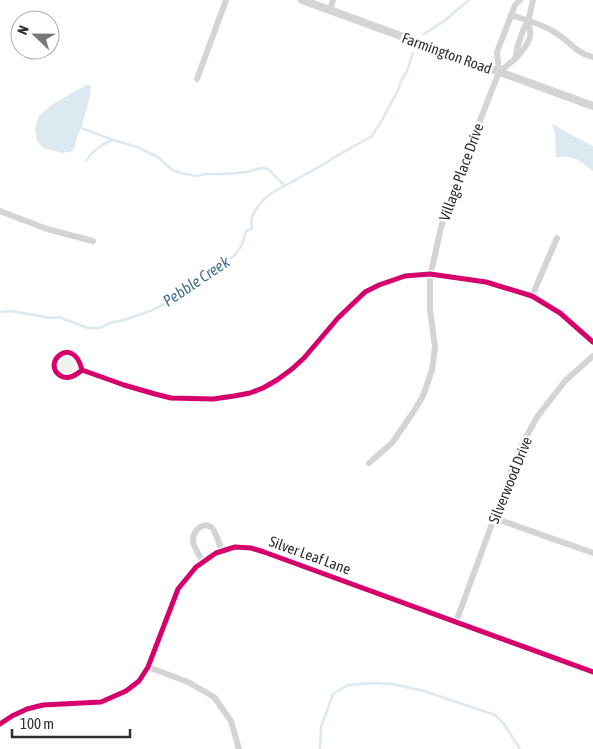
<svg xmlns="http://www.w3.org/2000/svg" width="593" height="749" font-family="'Asap Condensed',sans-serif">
<rect width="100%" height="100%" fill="#fff"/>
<!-- green -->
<circle fill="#f0f2ec" cx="67" cy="365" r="8"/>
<!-- water -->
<g fill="#dce9f0">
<path d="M 86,85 L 91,86 C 89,109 80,129 73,151 L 62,153 L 43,148 L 37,141 L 35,128 L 39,116 L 50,106 Z"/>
<path d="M 552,124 L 579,139 L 593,146 L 593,171 C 585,165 578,158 568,157 C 563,156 560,158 556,157 L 555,133 Z"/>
</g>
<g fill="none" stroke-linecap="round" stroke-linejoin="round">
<!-- stream -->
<g stroke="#dce9f0" stroke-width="2.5">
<polyline points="424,34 444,21 469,0"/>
<polyline points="81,128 113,140 137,147 158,157 171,169 180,173 196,176 207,174 226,174 247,172 260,168 265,168 269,170 285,186"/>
<path d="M 86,161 C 91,152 102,144 112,140"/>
<path d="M 0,312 L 11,311 L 51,318 L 59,317 L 88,328 L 100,328 L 110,323 L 124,320 L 150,311 L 163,305 L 195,279 L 234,256 L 242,245 L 246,231 L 252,229 C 252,227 251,222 251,221 C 253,211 263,199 270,194 L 324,164 L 335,157 L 372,136 L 381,122 L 399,88 L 400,83 L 407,71 L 413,53"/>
<polyline points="320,749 321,727 333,694 348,685 373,683 392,684 424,691 495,715 504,724 520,749"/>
</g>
<!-- minor -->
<g stroke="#d4d4d4" stroke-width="6">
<polyline points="330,10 333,0"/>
<path d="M 511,15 C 525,20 543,24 556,33 C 569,41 577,54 593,57"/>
<path d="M 516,58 C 527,45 534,39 528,22"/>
<polyline points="499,72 515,59 518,45 524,28 528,22 533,0"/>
<polyline points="197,79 226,0"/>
<polyline points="0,211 47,229 93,241"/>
<polyline points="532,296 557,238"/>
<path d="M 82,370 C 76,375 69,380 61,376 C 40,364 73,333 82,370 L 124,385 L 155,394 L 171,398 L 213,399 L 234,396 L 250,393 L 263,388 L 277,380 L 292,369 L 304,358 L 338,318 L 365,292 L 379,285 L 405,276 L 430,274 L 486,282 L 532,296 L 560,313 L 593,342"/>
<polyline points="369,463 392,443 414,411 423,396 432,370 435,347 430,310 430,274 433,264 441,227 468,151 499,72 497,52 515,5 520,0"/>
<polyline points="494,518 593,553"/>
<path d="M 203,562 C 200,556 193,547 193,540 C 193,531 204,520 212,528 C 216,532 220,546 222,551"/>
<polyline points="456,622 519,450 537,417 565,381 593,356"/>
<polyline points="148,667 188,682 214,697 231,721 239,749"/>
<polyline points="0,724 12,716 27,709 43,705 101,702 126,691 139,681 148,667 178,589 196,567 216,553 235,547 251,548 264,552 593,672"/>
</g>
<!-- tertiary -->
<polyline stroke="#d4d4d4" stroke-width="8" points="302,0 593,106"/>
<!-- cycleway casing -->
<g stroke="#fff" stroke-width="8">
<g id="cycleway">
<path d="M 82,370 C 76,375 69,380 61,376 C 40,364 73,333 82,370 L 124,385 L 155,394 L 171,398 L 213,399 L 234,396 L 250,393 L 263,388 L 277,380 L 292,369 L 304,358 L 338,318 L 365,292 L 379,285 L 405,276 L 430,274 L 486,282 L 532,296 L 560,313 L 593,342"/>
<polyline points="0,724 12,716 27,709 43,705 101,702 126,691 139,681 148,667 178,589 196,567 216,553 235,547 251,548 264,552 593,672"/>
</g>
</g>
<!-- cycleway -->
<use href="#cycleway" stroke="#d6006c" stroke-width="5"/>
</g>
<g text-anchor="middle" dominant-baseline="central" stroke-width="5" stroke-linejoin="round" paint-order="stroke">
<!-- street labels -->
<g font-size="15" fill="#303030" stroke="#fff">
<text transform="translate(447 53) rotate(20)">Farmington Road</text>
<text transform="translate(461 172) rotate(-70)">Village Place Drive</text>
<text transform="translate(510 480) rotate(-68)">Silverwood Drive</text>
<text transform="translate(310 555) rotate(20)">Silver Leaf Lane</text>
</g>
<!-- water labels -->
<g font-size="16" font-style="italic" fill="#44728c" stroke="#fff">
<text transform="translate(196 281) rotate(-34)">Pebble Creek</text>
</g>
</g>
<!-- north arrow -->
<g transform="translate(35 35) rotate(292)"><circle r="24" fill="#ffffff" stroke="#acacac"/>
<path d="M0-4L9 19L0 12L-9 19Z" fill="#787878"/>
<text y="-8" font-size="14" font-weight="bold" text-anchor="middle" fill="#303030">N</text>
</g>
<!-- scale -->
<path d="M12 729v8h118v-8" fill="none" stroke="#303030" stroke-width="2.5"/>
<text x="20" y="729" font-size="15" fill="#303030" stroke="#ffffff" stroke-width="4" paint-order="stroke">100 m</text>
</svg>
